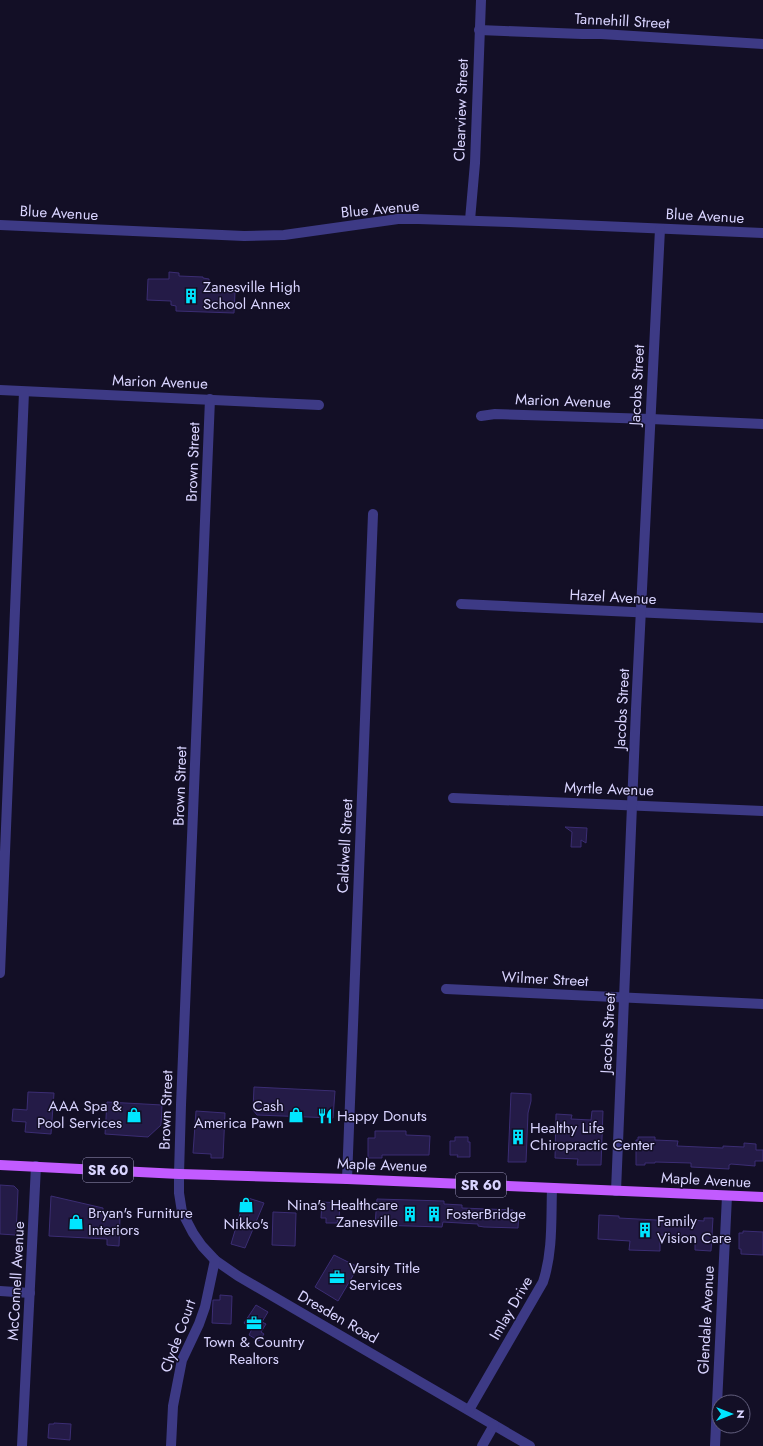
<svg xmlns="http://www.w3.org/2000/svg" width="763" height="1446" font-family="Jost,sans-serif">
<rect width="100%" height="100%" fill="#130f26"/>
<!-- building -->
<g fill="#241b47" stroke="#3b2d73">
<polygon points="169,272 179,273 179,276 203,277 203,278 209,279 209,291 235,292 234,313 176,311 176,306 171,305 171,301 147,300 148,279 169,279"/>
<polygon points="565,827 587,828 586,843 581,840 581,847 571,847 572,832"/>
<polygon points="254,1087 335,1091 333,1118 257,1115 253,1110"/>
<polygon points="28,1092 54,1093 51,1134 25,1132 26,1122 12,1121 13,1109 27,1110"/>
<polygon points="511,1093 531,1094 531,1101 528,1113 526,1162 508,1162"/>
<polygon points="107,1102 162,1105 161,1125 148,1137 105,1134"/>
<polygon points="196,1111 225,1113 223,1158 211,1158 211,1154 193,1153"/>
<polygon points="592,1111 603,1111 601,1165 577,1165 578,1159 555,1158 556,1114 572,1115 571,1119 591,1120"/>
<polygon points="375,1131 406,1131 406,1135 430,1136 429,1155 382,1155 382,1158 368,1158 368,1138 375,1138"/>
<polygon points="455,1137 468,1137 468,1142 470,1142 470,1157 457,1157 458,1155 450,1155 450,1141 455,1141"/>
<polygon points="638,1137 655,1137 655,1140 678,1141 677,1146 723,1148 723,1146 744,1147 744,1143 756,1144 756,1150 763,1150 763,1161 755,1161 755,1166 731,1164 729,1165 729,1169 691,1167 691,1163 655,1162 655,1163 645,1163 645,1165 636,1165 636,1140 638,1140"/>
<polygon points="0,1185 14,1186 18,1190 16,1235 0,1234"/>
<polygon points="51,1196 103,1208 103,1217 120,1217 119,1246 107,1245 107,1239 49,1236"/>
<polygon points="245,1197 264,1203 245,1248 231,1244"/>
<polygon points="377,1199 444,1201 444,1204 462,1205 462,1208 513,1210 513,1212 519,1212 518,1228 484,1227 478,1226 478,1224 443,1222 442,1227 375,1225"/>
<polygon points="322,1202 340,1203 339,1219 338,1219 337,1223 326,1223 326,1218 321,1218"/>
<polygon points="273,1212 296,1213 295,1246 272,1245"/>
<polygon points="599,1215 619,1216 619,1218 675,1221 675,1219 704,1221 704,1218 713,1218 711,1251 695,1250 695,1237 660,1235 660,1251 629,1250 630,1241 598,1239"/>
<polygon points="743,1231 763,1232 763,1255 741,1254 741,1249 739,1249 739,1233 743,1233"/>
<polygon points="334,1255 358,1267 338,1301 315,1287"/>
<polygon points="220,1295 232,1296 231,1324 212,1323 213,1300 220,1300"/>
<polygon points="256,1305 268,1312 262,1322 266,1324 261,1332 264,1334 259,1341 249,1335 252,1329 244,1323"/>
<polygon points="54,1423 71,1424 70,1440 48,1438 49,1424 54,1424"/>
</g>
<g fill="none" stroke-linecap="round" stroke-linejoin="round">
<!-- minor -->
<g stroke="#3d3a85" stroke-width="10">
<polyline points="479,30 582,34 601,34 763,44"/>
<polyline points="470,220 475,163 481,0"/>
<polyline points="0,225 244,236 284,235 398,219 418,219 509,222 763,233"/>
<polyline points="0,390 319,405"/>
<polyline points="210,399 181,1105 179,1174 179,1193 182,1212 193,1233 202,1246 215,1260 238,1276 530,1446"/>
<polyline points="481,416 495,414 651,419 763,424"/>
<polyline points="461,604 763,618"/>
<polyline points="453,798 763,811"/>
<polyline points="0,973 24,392"/>
<polyline points="446,989 763,1004"/>
<polyline points="347,1179 373,514"/>
<polyline points="616,1191 636,709 660,229"/>
<polyline points="0,1291 30,1293"/>
<path d="M 469,1410 L 543,1282 C 553,1252 551,1219 552,1188"/>
<polyline points="22,1446 36,1166"/>
<polyline points="171,1446 173,1406 182,1360 199,1324 205,1307 215,1260"/>
<polyline points="482,1446 494,1425"/>
<polyline points="715,1446 727,1196"/>
</g>
<!-- major -->
<polyline stroke="#c25bff" stroke-width="10" points="0,1165 179,1174 347,1179 763,1197"/>
</g>
<!-- icons -->
<defs>
<g id="building-bare" transform="scale(1.2)"><path d="M-4-6H4V6H1V3H-1V6H-4ZM-2.5-4.3h1.7v1.8h-1.7ZM.8-4.3h1.7v1.8H.8ZM-2.5-1h1.7V.8h-1.7ZM.8-1h1.7V.8H.8Z" fill="#00e5ff" stroke="#130f26" stroke-width="2.5" paint-order="stroke"/></g>
<g id="shop-bare" transform="scale(1.2)"><path d="M-5-2.5h2.3a2.7 3.5 0 0 1 5.4 0H5L5.5 6h-11ZM-1.5-2.5h3a1.5 2.3 0 0 0-3 0Z" fill="#00e5ff" stroke="#130f26" stroke-width="2.5" paint-order="stroke"/></g>
<g id="restaurant-bare" transform="scale(1.2)"><path d="M-5-6h1v4h1v-4h1v4h1v-4h1v5L-1.5 .5V6h-2V.5L-5-1ZM5-6V6H3V1.5H1.5Q1.5-4 5-6Z" fill="#00e5ff" stroke="#130f26" stroke-width="2.5" paint-order="stroke"/></g>
<g id="office-bare" transform="scale(1.2)"><path d="M-6-3h4V-5.5h4V-3h4V5H-6ZM-1-4.5V-3h2v-1.5ZM-6 0V1H6V0Z" fill="#00e5ff" stroke="#130f26" stroke-width="2.5" paint-order="stroke"/></g>
</defs>
<g fill-rule="evenodd">
<use href="#building-bare" x="191" y="296"/>
<use href="#shop-bare" x="134" y="1115"/>
<use href="#shop-bare" x="296" y="1115"/>
<use href="#restaurant-bare" x="325" y="1116"/>
<use href="#building-bare" x="518" y="1137"/>
<use href="#shop-bare" x="246" y="1205"/>
<use href="#building-bare" x="410" y="1214"/>
<use href="#building-bare" x="434" y="1214"/>
<use href="#shop-bare" x="76" y="1222"/>
<use href="#building-bare" x="645" y="1230"/>
<use href="#office-bare" x="337" y="1277"/>
<use href="#office-bare" x="254" y="1323"/>
</g>
<g text-anchor="middle" dominant-baseline="central" stroke-width="3" stroke-linejoin="round" paint-order="stroke">
<!-- shield labels -->
<g fill="#130f26" stroke="#9e99be" stroke-width="1">
<rect x="83" y="1158" width="50" height="24" rx="3"/>
<rect x="456" y="1173" width="50" height="24" rx="3"/>
</g>
<g font-size="14" font-weight="bold" fill="#d9d4ff">
<text x="108" y="1170">SR 60</text>
<text x="481" y="1185">SR 60</text>
</g>
<!-- street labels -->
<g font-size="15" fill="#d9d4ff" stroke="#130f26">
<text transform="translate(622 21) rotate(3)">Tannehill Street</text>
<text transform="translate(461 110) rotate(-88)">Clearview Street</text>
<text transform="translate(380 209) rotate(-5)">Blue Avenue</text>
<text transform="translate(59 213) rotate(3)">Blue Avenue</text>
<text transform="translate(705 216) rotate(3)">Blue Avenue</text>
<text transform="translate(160 382) rotate(2)">Marion Avenue</text>
<text transform="translate(637 385) rotate(-87)">Jacobs Street</text>
<text transform="translate(563 401) rotate(2)">Marion Avenue</text>
<text transform="translate(193 462) rotate(-88)">Brown Street</text>
<text transform="translate(613 597) rotate(3)">Hazel Avenue</text>
<text transform="translate(622 709) rotate(-87)">Jacobs Street</text>
<text transform="translate(180 786) rotate(-88)">Brown Street</text>
<text transform="translate(609 789) rotate(2)">Myrtle Avenue</text>
<text transform="translate(345 846) rotate(-87)">Caldwell Street</text>
<text transform="translate(545 979) rotate(3)">Wilmer Street</text>
<text transform="translate(608 1033) rotate(-87)">Jacobs Street</text>
<text transform="translate(166 1110) rotate(-88)">Brown Street</text>
<text transform="translate(382 1165) rotate(2)">Maple Avenue</text>
<text transform="translate(706 1180) rotate(3)">Maple Avenue</text>
<text transform="translate(16 1281) rotate(-87)">McConnell Avenue</text>
<text transform="translate(511 1308) rotate(-60)">Imlay Drive</text>
<text transform="translate(338 1317) rotate(30)">Dresden Road</text>
<text transform="translate(706 1320) rotate(-87)">Glendale Avenue</text>
<text transform="translate(178 1336) rotate(-70)">Clyde Court</text>
</g>
<!-- poi labels -->
<g font-size="15" fill="#d9d4ff" stroke="#130f26" text-anchor="start">
<text x="203" y="287">Zanesville High<tspan x="203" dy="17">School Annex</tspan></text>
<text x="122" y="1106" text-anchor="end">AAA Spa &amp;<tspan x="122" dy="17">Pool Services</tspan></text>
<text x="284" y="1106" text-anchor="end">Cash<tspan x="284" dy="17">America Pawn</tspan></text>
<text x="337" y="1116">Happy Donuts</text>
<text x="530" y="1128">Healthy Life<tspan x="530" dy="17">Chiropractic Center</tspan></text>
<text x="398" y="1205" text-anchor="end">Nina's Healthcare<tspan x="398" dy="17">Zanesville</tspan></text>
<text x="88" y="1213">Bryan's Furniture<tspan x="88" dy="17">Interiors</tspan></text>
<text x="446" y="1214">FosterBridge</text>
<text x="657" y="1221">Family<tspan x="657" dy="17">Vision Care</tspan></text>
<text x="246" y="1224" text-anchor="middle">Nikko's</text>
<text x="349" y="1268">Varsity Title<tspan x="349" dy="17">Services</tspan></text>
<text x="254" y="1342" text-anchor="middle">Town &amp; Country<tspan x="254" dy="17">Realtors</tspan></text>
</g>
</g>
<!-- north arrow -->
<g transform="translate(731 1414) rotate(90)"><circle r="19" fill="#130f26" stroke="#625e7d"/>
<path d="M0-3L7 15L0 10L-7 15Z" fill="#00e5ff"/>
<text y="-6" font-size="11" font-weight="bold" text-anchor="middle" fill="#d9d4ff">N</text>
</g>
</svg>
